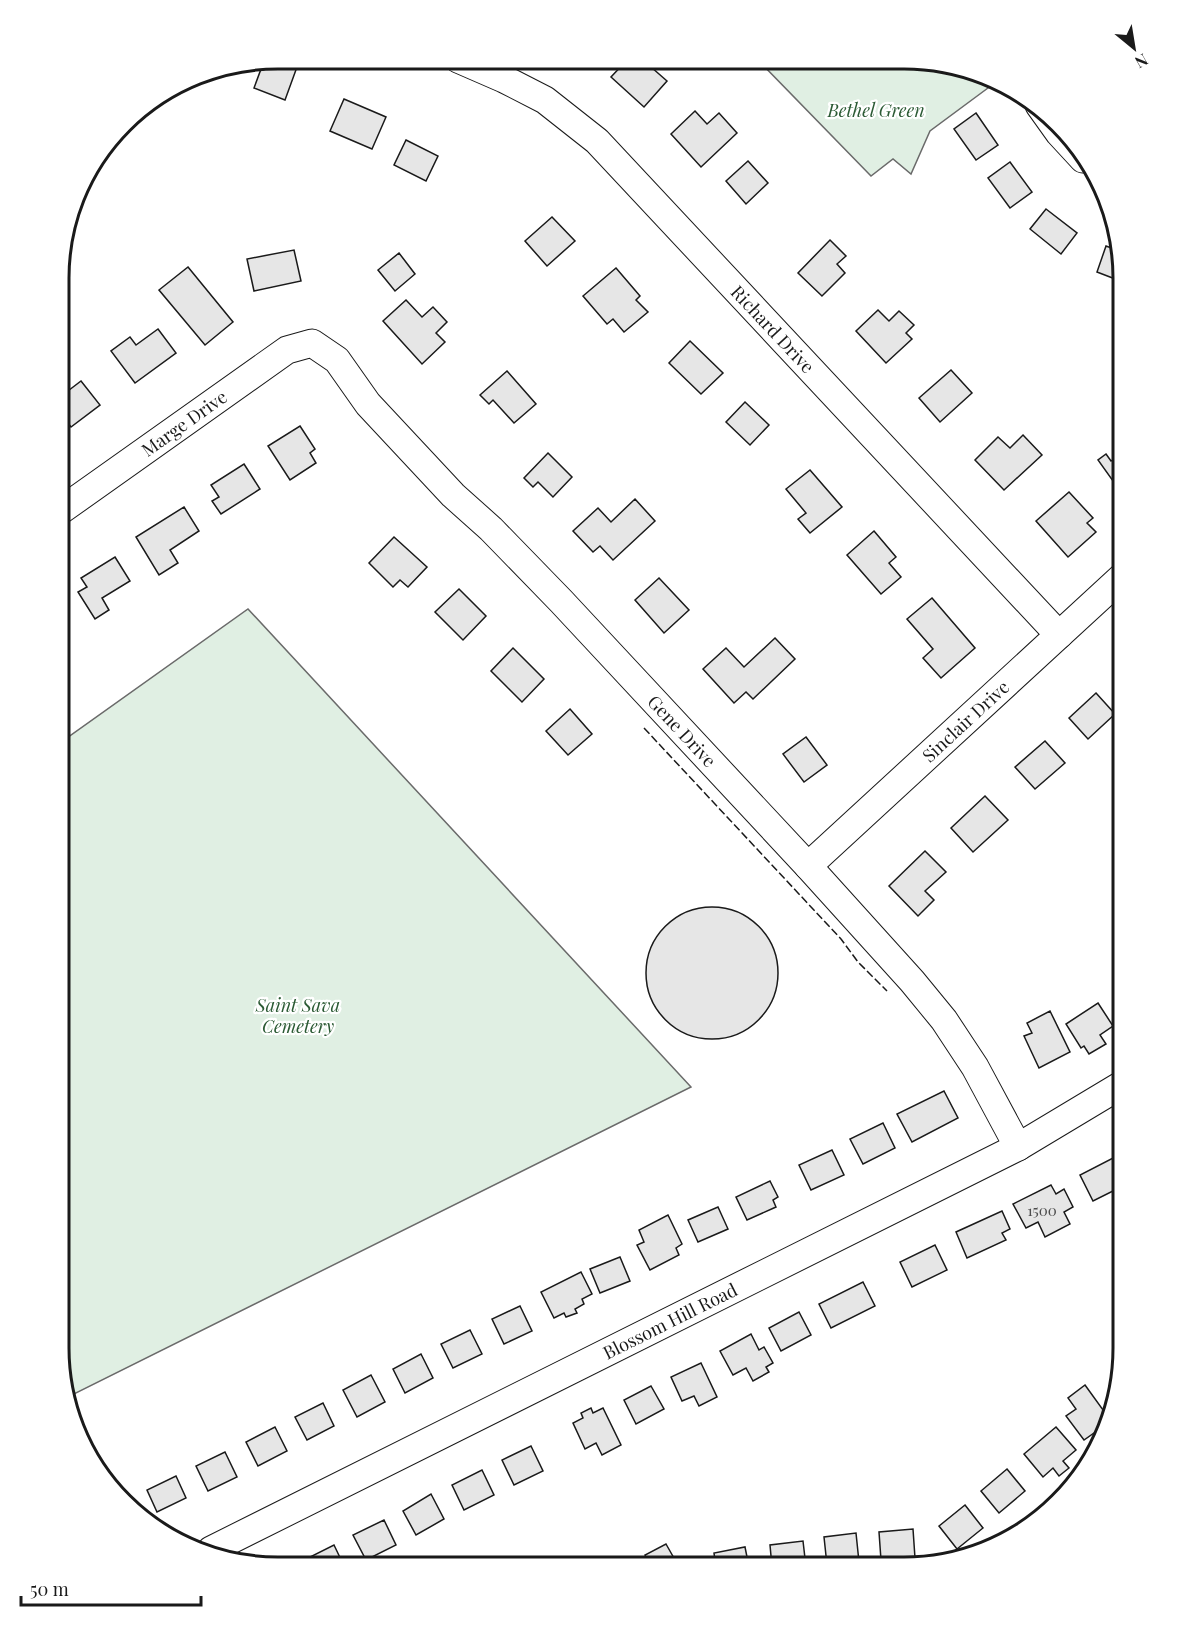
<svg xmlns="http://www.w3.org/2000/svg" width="1182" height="1626" font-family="'Playfair Display',serif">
<rect width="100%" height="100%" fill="#fff"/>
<!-- green -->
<g fill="#e0efe3" stroke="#6a6a6a" stroke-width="1.5">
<polygon points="758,60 933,60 992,85 930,131 911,174 893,159 871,176"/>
<polygon points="248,609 691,1087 70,1396 59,1349 60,743"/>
</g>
<!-- building -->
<g fill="#e6e6e6" stroke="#1a1a1a" stroke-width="1.5">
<polygon points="275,59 297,67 285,100 254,88 264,61"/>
<polygon points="627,60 643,60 667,81 644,107 611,77"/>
<polygon points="344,99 386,117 372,149 330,131"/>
<polygon points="695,111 707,124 719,113 737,133 701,167 671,134"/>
<polygon points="976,113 998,145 976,160 954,129"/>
<polygon points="406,140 438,156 426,181 394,165"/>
<polygon points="748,161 768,183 746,204 726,181"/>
<polygon points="1010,162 1032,192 1010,208 988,178"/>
<polygon points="1046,209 1077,233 1061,254 1030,229"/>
<polygon points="552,217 575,241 547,266 525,241"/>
<polygon points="830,240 846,256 837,264 845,273 822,296 798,273"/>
<polygon points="1106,246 1117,250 1123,282 1097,272"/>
<polygon points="294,250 301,281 254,291 247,259"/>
<polygon points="399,253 415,274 395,291 378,270"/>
<polygon points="188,267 233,322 205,345 159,290"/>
<polygon points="616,268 640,296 636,300 648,312 624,332 613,319 607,324 583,296"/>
<polygon points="406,300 422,317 433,307 447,322 436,333 445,342 422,364 383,321"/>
<polygon points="878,310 889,321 899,311 914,325 906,333 912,339 886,363 856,331"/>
<polygon points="158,329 176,353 135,383 111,351 130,337 136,345"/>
<polygon points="690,341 723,373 701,394 669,363"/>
<polygon points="951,370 972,393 940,422 919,398"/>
<polygon points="507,371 536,404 514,423 493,400 489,404 480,395"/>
<polygon points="81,381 100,405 71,427 60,413 60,397"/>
<polygon points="745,402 769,425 750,445 726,422"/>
<polygon points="300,426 315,449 310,453 316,463 290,480 268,446"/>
<polygon points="1023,435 1042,455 1004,490 975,460 998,437 1010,448"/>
<polygon points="548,453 572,477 553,497 538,482 533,487 524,478"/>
<polygon points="1106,454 1111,461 1117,457 1123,466 1123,495 1098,460"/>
<polygon points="244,464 260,489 221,514 212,501 219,497 211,485"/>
<polygon points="810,470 842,507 810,533 798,519 806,513 786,489"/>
<polygon points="1069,492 1093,518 1087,523 1096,532 1068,557 1036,521"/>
<polygon points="635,499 655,521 613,560 600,546 593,552 573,531 598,508 611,522"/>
<polygon points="184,507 199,531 170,550 178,563 159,575 136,537"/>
<polygon points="874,531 896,557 889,563 901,577 881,594 847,555"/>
<polygon points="394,537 427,567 408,587 400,580 393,587 369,563"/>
<polygon points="115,557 130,581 102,598 109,610 95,619 78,592 87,587 81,578"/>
<polygon points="659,578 689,610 664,633 635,600"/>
<polygon points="459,589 486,616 463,640 435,612"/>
<polygon points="932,598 975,648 941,678 923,658 933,649 907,619"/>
<polygon points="775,638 795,659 753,699 746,692 734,703 703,669 726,648 744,667"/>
<polygon points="513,648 544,679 522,702 491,671"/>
<polygon points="1096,693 1115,714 1088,739 1069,718"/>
<polygon points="570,709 592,734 568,755 546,731"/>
<polygon points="806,737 827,765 804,782 783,754"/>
<polygon points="1045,741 1065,763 1035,789 1015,767"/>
<polygon points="985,796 1008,820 973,852 951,828"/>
<polygon points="925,851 946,872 925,891 934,900 918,916 889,886"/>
<circle cx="712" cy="973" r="66"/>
<polygon points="1098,1003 1113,1026 1100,1035 1106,1044 1089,1054 1084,1046 1081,1048 1066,1024"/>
<polygon points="1050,1011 1070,1052 1039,1068 1024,1036 1032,1033 1027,1023"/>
<polygon points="944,1091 958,1118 912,1142 897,1114"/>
<polygon points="883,1123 895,1148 863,1164 850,1139"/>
<polygon points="832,1150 844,1175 811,1190 799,1165"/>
<polygon points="1115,1157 1123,1173 1123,1186 1093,1201 1080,1175"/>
<polygon points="770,1181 778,1197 773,1200 776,1207 747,1220 736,1197"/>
<polygon points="1051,1185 1056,1194 1064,1189 1073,1207 1064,1212 1070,1224 1045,1237 1038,1222 1026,1228 1013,1204"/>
<polygon points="718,1207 728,1229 698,1242 688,1220"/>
<polygon points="1002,1211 1010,1229 1002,1233 1006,1240 967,1258 956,1232"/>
<polygon points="668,1215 682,1244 676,1248 679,1255 650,1270 637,1245 644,1242 639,1230"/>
<polygon points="935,1245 947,1270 912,1287 900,1262"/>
<polygon points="620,1257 630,1281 600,1293 590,1269"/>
<polygon points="581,1272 592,1294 582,1299 584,1304 575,1309 577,1313 566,1317 564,1313 554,1318 541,1292"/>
<polygon points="863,1282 875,1306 831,1328 819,1304"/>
<polygon points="520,1306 532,1331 504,1344 492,1319"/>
<polygon points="799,1312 811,1335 781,1351 769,1328"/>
<polygon points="470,1330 482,1354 453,1368 441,1344"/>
<polygon points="751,1334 759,1350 764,1347 773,1363 766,1367 769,1372 753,1381 746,1368 733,1375 720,1351"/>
<polygon points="421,1354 433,1378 405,1393 393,1369"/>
<polygon points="701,1363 717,1397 699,1406 694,1396 682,1401 671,1377"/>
<polygon points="371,1375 385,1402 357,1417 343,1390"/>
<polygon points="1085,1385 1106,1414 1101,1428 1084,1440 1066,1416 1076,1409 1068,1398"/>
<polygon points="651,1386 664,1409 636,1424 624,1400"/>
<polygon points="323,1403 334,1426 307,1440 295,1417"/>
<polygon points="591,1408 593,1413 603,1408 621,1445 602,1455 596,1443 585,1449 573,1423 583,1418 581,1413"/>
<polygon points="275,1427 287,1451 258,1466 246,1442"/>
<polygon points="1056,1427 1076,1450 1063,1461 1069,1468 1059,1476 1053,1468 1043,1477 1024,1454"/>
<polygon points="531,1446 543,1471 514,1485 502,1460"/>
<polygon points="225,1452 237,1477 208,1491 196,1466"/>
<polygon points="1007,1469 1025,1491 999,1513 981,1491"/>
<polygon points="482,1470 494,1495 464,1510 452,1485"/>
<polygon points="176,1476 186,1498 157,1512 147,1490"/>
<polygon points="431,1494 444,1519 416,1535 403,1511"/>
<polygon points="965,1505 983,1528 957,1549 939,1526"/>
<polygon points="384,1520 396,1545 366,1560 353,1535"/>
<polygon points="913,1529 915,1558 881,1560 879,1532"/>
<polygon points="856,1533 859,1562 827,1565 824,1537"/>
<polygon points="803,1541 806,1567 772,1567 770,1545"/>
<polygon points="666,1544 679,1567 651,1567 645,1555"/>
<polygon points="334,1545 344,1566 310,1566 306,1559"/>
<polygon points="745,1547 749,1567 716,1567 714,1553"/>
</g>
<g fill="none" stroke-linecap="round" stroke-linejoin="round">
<!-- minor casing -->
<g stroke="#1a1a1a" stroke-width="29">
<g id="minor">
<path id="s1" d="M 458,59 L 504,79 L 545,100 L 597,141 L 1059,635"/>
<polyline points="1039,105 1059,133 1083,159"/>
<path id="s2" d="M 60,511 L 287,350 L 312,343 L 337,360 L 368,404 L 453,495 L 491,529 L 561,601 L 808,866 L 912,981 L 944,1020 L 975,1067 L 1018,1147"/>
<path id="s3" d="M 808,866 L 1123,576"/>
<path id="s4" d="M 211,1550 L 1018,1147 L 1123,1084"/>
</g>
</g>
<!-- minor -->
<use href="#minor" stroke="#fff" stroke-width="27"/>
<!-- fence -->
<polyline stroke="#1a1a1a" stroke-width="1.5" stroke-dasharray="8 3" stroke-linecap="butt" points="644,728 841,939 858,962 887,991"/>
</g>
<g text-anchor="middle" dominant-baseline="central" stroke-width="4.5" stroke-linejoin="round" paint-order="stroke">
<!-- number labels -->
<g font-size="15" fill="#4d4d4d">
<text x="1042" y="1210">1500</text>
</g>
<!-- park labels -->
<g font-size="18" font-style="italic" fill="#2b5a34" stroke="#fff">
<text x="876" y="110">Bethel Green</text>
<text x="298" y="1005">Saint Sava<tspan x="298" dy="21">Cemetery</tspan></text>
</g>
<!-- street labels -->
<g font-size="18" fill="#1a1a1a" stroke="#fff">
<text stroke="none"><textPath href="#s1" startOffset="420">Richard Drive</textPath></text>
<text stroke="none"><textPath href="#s2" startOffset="152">Marge Drive</textPath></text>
<text stroke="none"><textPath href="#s3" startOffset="214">Sinclair Drive</textPath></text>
<text stroke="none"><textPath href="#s2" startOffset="842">Gene Drive</textPath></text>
<text stroke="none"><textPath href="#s4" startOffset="513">Blossom Hill Road</textPath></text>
</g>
</g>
<!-- crop -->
<path d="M0 0H1182V1626H0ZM278 69H904A209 209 0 0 1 1113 278V1348A209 209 0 0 1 904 1557H278A209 209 0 0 1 69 1348V278A209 209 0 0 1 278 69Z" fill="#fff" fill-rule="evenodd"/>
<path fill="none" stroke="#1a1a1a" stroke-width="3" d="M278 69H904A209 209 0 0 1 1113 278V1348A209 209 0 0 1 904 1557H278A209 209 0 0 1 69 1348V278A209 209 0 0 1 278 69Z"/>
<!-- north arrow -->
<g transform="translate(1134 48) rotate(150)" stroke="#ffffff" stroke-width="4.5" paint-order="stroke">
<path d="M0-4.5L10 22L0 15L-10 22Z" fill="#1a1a1a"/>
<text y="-9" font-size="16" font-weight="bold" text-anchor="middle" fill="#1a1a1a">N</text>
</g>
<!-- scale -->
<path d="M21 1596v9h180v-9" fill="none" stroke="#1a1a1a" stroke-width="3"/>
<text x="30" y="1596" font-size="18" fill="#1a1a1a" stroke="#ffffff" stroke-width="4.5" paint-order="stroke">50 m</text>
</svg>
